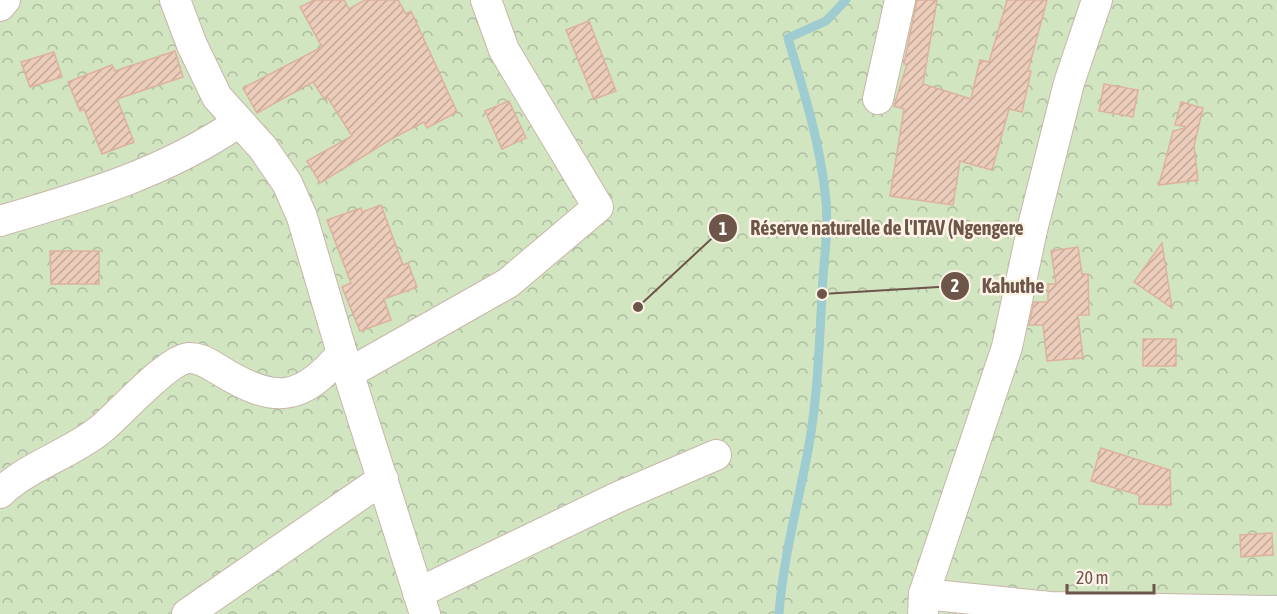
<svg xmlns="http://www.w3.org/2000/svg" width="1277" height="614" font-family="'Asap Condensed',sans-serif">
<defs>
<pattern id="park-crowns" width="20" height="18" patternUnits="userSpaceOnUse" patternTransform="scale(1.5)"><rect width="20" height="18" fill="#d1e5c1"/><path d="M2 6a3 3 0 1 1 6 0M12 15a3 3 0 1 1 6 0" fill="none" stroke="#aebc9f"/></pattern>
<pattern id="building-hatch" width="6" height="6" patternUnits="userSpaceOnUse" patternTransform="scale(1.5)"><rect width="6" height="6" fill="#ecccbb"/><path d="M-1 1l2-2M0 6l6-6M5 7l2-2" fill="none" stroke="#c3a89a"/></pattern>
</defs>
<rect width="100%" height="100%" fill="#f9efe1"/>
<!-- park -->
<rect fill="url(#park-crowns)" x="0" y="0" width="1277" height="614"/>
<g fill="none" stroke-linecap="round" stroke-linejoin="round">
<!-- stream -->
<path stroke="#9fccd1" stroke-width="9" d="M 779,614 C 783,557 799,501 809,445 C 818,393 819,347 822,296 C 823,261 830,227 825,192 C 819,139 803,89 788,38 L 826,21 L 846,0"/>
</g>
<!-- building -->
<g fill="url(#building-hatch)" stroke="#ddb29d" stroke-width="1.5">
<polygon points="314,0 344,0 349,9 365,0 398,0 406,14 411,11 457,112 427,128 424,122 393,138 320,183 307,161 352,136 328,98 325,100 313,82 257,113 243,88 322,47 300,7"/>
<polygon points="917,0 937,0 923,84 971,99 980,60 989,62 1007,0 1047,0 1028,71 1031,71 1022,112 1009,109 992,170 960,161 953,205 890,196 904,109 894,106 907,64 904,64"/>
<polygon points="589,21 616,91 594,99 566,30"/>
<polygon points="175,51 183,77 117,99 134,142 102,154 84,109 80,111 68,82 112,65 115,71"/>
<polygon points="54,52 62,77 30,87 21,62"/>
<polygon points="1104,84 1138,90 1133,117 1099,111"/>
<polygon points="509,101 526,138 502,149 485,111"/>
<polygon points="1181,102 1203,108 1194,146 1198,180 1159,185 1173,131 1188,127 1175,125"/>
<polygon points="381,205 403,265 408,263 417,287 384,299 391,320 360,331 342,287 351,283 327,220 361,208 362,212"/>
<polygon points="1162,243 1172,308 1134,282"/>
<polygon points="1078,247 1082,274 1088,274 1089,315 1078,315 1083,358 1047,361 1043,325 1029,325 1034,302 1048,302 1048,284 1056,284 1051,251"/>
<polygon points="50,251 99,251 99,284 51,284"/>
<rect x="1143" y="339" width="33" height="27"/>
<polygon points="1101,448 1170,470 1171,505 1139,504 1139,495 1091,481"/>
<polygon points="1272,533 1273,555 1241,557 1240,535"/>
</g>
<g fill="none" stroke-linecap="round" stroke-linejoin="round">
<!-- minor casing -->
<g stroke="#c8b6a9" stroke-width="32">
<g id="minor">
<polyline points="175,0 192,45 217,97 263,148 287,183 302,217 342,353 425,614"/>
<polyline points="0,6 5,0"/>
<polyline points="878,99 900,0"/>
<path d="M 0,221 C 85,196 165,173 239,122"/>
<polyline points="349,373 508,283 598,207 504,50 486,0"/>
<path d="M 0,493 C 28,466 70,454 100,430 C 119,415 166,361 188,358 C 201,357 210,365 221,371 C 274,404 302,402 342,353"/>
<polyline points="418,593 618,497 716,455"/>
<polyline points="924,594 1050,607 1277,611"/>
<polyline points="187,614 383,479"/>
<polyline points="923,614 924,594 1007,347 1032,230 1069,83 1097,0"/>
</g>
</g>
<!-- minor -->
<use href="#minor" stroke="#fff" stroke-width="30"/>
</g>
<!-- callouts -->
<path fill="none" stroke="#6e554a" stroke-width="2" d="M638 307L723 228M822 294L955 286"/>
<g fill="#6e554a" stroke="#fdf3e6" stroke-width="2">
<circle cx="638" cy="307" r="6"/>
<circle cx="822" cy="294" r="6"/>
<circle cx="723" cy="228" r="15"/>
<circle cx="955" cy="286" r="15"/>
</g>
<g font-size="18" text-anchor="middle" font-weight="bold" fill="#fff">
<text x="723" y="235">1</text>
<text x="955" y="292">2</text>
</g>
<g font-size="20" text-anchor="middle" font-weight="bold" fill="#6e554a" stroke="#fdf3e6" stroke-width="5" stroke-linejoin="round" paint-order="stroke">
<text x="887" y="235">Réserve naturelle de l'ITAV (Ngengere</text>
<text x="1013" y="293">Kahuthe</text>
</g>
<!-- scale -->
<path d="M1067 584v9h87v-9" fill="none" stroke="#6e554a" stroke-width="3"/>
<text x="1076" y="584" font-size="18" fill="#6e554a" stroke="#fdf3e6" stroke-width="4.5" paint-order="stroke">20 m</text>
</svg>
